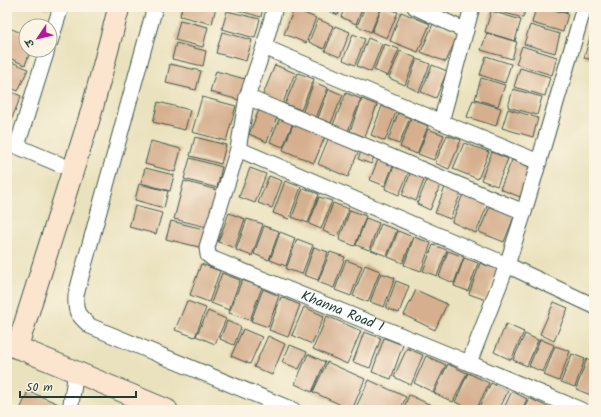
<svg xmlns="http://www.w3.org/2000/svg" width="601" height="417" font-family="Kalam,'Playpen Sans Deva',sans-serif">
<rect width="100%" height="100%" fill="#fcf5e5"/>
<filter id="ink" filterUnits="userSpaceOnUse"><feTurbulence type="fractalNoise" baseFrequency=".025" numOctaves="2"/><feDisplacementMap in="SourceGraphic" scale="8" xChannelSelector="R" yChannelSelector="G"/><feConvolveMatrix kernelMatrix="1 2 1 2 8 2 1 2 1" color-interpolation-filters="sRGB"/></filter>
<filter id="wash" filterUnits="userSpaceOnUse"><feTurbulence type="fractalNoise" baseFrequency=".012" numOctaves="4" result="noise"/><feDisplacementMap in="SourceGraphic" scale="16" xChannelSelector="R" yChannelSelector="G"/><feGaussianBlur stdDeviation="0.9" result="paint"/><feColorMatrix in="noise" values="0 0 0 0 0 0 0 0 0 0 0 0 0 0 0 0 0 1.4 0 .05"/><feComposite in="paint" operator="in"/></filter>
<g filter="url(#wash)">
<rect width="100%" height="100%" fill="#eae2be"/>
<g id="blocks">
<!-- building -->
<g fill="#d5af8e">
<polygon points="40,7 49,7 48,10"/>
<polygon points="182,7 216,7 212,24 180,16"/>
<polygon points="231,7 263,7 261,17 230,8"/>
<polygon points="325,7 341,7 338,15 324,9"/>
<polygon points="345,7 363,7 356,24 341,17"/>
<polygon points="365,7 381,7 371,32 357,26"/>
<polygon points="382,7 398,12 387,38 372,32"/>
<polygon points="495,7 526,7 523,18 494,10"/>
<polygon points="536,7 544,7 568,14 563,32 532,23"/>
<polygon points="552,7 568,7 567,12"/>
<polygon points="294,9 316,18 306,43 284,34"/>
<polygon points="227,11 260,19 255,38 222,29"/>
<polygon points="491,11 521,20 515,41 485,32"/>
<polygon points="401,12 430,24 418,52 390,41"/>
<polygon points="318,19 333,26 324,49 309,42"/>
<polygon points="180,20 208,27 203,47 175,40"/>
<polygon points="594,23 594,60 584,58"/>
<polygon points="433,24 458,34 446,62 421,52"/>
<polygon points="530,25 560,34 555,53 524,44"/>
<polygon points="335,26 350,32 340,57 325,51"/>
<polygon points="7,27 26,35 26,50 31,50 25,65 7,57"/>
<polygon points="222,32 252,40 246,61 216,53"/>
<polygon points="487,33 517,42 512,59 481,50"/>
<polygon points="353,34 365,39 355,65 343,60"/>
<polygon points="368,38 382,44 371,72 357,66"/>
<polygon points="176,43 206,51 203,66 172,59"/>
<polygon points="384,44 399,49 388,76 374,70"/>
<polygon points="522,46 557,57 552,75 516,64"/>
<polygon points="400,51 416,58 405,85 389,78"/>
<polygon points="486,56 511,64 505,83 480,75"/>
<polygon points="417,59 430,64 419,92 407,86"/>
<polygon points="7,60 28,69 18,91 7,86"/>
<polygon points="170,64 201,71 196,90 166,83"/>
<polygon points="275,65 295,73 282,105 262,97"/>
<polygon points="432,65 447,71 436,98 421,92"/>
<polygon points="520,68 550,77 545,96 514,87"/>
<polygon points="216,71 245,79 239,100 210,92"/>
<polygon points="298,73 314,79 301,110 285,104"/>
<polygon points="481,78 505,85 498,106 475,99"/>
<polygon points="314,82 328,88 316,118 302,113"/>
<polygon points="329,89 343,95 331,123 318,118"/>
<polygon points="513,89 542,97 537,115 508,107"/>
<polygon points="7,90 21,96 10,123 7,122"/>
<polygon points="346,93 361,99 348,131 333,125"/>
<polygon points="202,97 236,106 226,141 192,132"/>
<polygon points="362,99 377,105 365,137 350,131"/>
<polygon points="473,100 501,108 496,126 467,117"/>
<polygon points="158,102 190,110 185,130 153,122"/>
<polygon points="261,105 279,112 267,142 249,134"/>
<polygon points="382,106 396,112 385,141 371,135"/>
<polygon points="508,109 538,118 533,137 502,128"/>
<polygon points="398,113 410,118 399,144 388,140"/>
<polygon points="281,115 294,120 283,147 270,142"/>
<polygon points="295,119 327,132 314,163 283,150"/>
<polygon points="411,119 428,126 417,154 400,147"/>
<polygon points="428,129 444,135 434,160 418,154"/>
<polygon points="331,132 361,145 348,177 318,164"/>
<polygon points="447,135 461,140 449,169 435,163"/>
<polygon points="195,137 226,145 221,164 190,156"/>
<polygon points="151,141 181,149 175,172 145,164"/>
<polygon points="464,143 489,152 478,179 453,169"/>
<polygon points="363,146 376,152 371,164 358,159"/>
<polygon points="492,152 508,159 497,186 481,180"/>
<polygon points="380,154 395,160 385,186 370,180"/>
<polygon points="190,158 222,167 217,188 184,179"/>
<polygon points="512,160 532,168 520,197 500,189"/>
<polygon points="396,161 411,167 399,195 385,189"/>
<polygon points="145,168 174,175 170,191 141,183"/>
<polygon points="250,168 266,174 255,203 239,197"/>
<polygon points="412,169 426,175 416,201 402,195"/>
<polygon points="429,175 442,181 430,210 417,204"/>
<polygon points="269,176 282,181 272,208 258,203"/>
<polygon points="184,181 217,190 207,227 174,219"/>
<polygon points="285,181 301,187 289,219 273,213"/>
<polygon points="447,182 463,188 450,219 435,213"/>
<polygon points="139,184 168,191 164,208 135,200"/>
<polygon points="303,188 319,194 308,223 292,217"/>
<polygon points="465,189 490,199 476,233 452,222"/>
<polygon points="319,197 332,201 321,229 309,224"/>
<polygon points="493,199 517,209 504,242 479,232"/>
<polygon points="333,203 349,209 338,237 323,231"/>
<polygon points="135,206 162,213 156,234 129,227"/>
<polygon points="350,210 366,216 355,246 339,240"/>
<polygon points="229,213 245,219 235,248 218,242"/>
<polygon points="366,218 379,223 369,250 356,245"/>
<polygon points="247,219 263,224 252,256 236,250"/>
<polygon points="171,221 208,230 203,248 166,239"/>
<polygon points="381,224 397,230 387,256 371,250"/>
<polygon points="264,226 279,231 269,260 254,254"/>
<polygon points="398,231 413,237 403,263 388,257"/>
<polygon points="280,232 295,238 286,266 270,260"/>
<polygon points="414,237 431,243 421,271 404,265"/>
<polygon points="297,239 313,245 302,274 286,269"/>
<polygon points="433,245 447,250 437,276 423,271"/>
<polygon points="314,247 328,252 318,280 304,275"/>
<polygon points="448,251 464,257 454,283 439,277"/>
<polygon points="330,252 345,257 334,288 318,282"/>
<polygon points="464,258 478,263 468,291 454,286"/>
<polygon points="346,260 362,266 351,296 335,290"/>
<polygon points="480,263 497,269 486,300 469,294"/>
<polygon points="201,264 220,271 209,302 190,295"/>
<polygon points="365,265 380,271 368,302 353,296"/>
<polygon points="222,273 240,280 229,310 211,303"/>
<polygon points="381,273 395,278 384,307 370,302"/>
<polygon points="242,280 262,287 250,320 229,313"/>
<polygon points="396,281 409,286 399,313 386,308"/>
<polygon points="263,289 279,296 268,327 251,321"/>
<polygon points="416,290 447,304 435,330 404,315"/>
<polygon points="281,297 300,305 288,337 269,330"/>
<polygon points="187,301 206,308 195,337 175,330"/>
<polygon points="554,302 568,308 554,341 540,334"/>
<polygon points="304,307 324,316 312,344 292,335"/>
<polygon points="208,311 226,319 215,344 196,336"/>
<polygon points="327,316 361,331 347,364 313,349"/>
<polygon points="227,321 241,327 234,345 220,339"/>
<polygon points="506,324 524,332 511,360 494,352"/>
<polygon points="243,329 262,337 250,364 231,356"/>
<polygon points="364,332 381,338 370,368 353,362"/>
<polygon points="525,334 538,340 527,366 513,360"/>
<polygon points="268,336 285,344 272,375 254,367"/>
<polygon points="384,338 403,345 391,379 372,372"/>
<polygon points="540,339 554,345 543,372 529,366"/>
<polygon points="290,345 307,352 299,369 282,362"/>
<polygon points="555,346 570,351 559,381 544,375"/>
<polygon points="407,348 423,355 411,385 394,377"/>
<polygon points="308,354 325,362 312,392 295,384"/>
<polygon points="572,354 585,359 575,387 561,382"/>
<polygon points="426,356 446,365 433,392 414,383"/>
<polygon points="587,359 594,362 593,396 576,389"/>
<polygon points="327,362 365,379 352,410 313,392"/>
<polygon points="448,364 467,373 453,402 434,393"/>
<polygon points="468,373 489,383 476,410 473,410 455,402"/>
<polygon points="369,380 406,397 400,410 364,410 356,407"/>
<polygon points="491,383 508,391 499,410 478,410"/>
<polygon points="28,391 61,405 59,410 20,410"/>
<polygon points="512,391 527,399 522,410 503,410"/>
<polygon points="409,395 442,410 403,410"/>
<polygon points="529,398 548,407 547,410 523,410"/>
</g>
</g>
</g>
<g filter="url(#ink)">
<use href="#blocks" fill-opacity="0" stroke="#3d5649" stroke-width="1"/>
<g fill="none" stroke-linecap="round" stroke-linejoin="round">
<!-- street casing -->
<g stroke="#3d5649" stroke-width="17">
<g id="street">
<path d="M 155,7 L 76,295 C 75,313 77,314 90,326 L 293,410"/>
<path id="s1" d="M 275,7 L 264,47 L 247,97 L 238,149 L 207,247 L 208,255 L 213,259 L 469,363 L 581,410"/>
<polyline points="415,7 466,31"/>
<polyline points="50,42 61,7"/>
<polyline points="264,47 441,122 539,162"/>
<polyline points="247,97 524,212"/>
<polyline points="441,122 472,7"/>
<polyline points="7,142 73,170"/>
<polyline points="17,146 47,50"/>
<polyline points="238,149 507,265 594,306"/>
<polyline points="469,363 507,265 524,212 584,7"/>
<polyline points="70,410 76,372"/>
</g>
</g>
<!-- secondary casing -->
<g stroke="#3d5649" stroke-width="23">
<g id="secondary">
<polyline points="7,343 167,410"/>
<polyline points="17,348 91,113 119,7"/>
</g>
</g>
<!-- street -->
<use href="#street" stroke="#fff" stroke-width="15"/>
<!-- secondary -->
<use href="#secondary" stroke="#fbe5cf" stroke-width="21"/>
</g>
</g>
<g text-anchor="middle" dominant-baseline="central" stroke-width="3.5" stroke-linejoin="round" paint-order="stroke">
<!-- street labels -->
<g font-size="14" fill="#1f3d34" stroke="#fcf5e5">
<text stroke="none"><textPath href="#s1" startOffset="404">Khanna Road 1</textPath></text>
</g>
</g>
<!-- margin -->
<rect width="601" height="417" fill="none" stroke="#fcf5e5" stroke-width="24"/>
<!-- north arrow -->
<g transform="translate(38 38) rotate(235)"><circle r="19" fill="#fcf5e5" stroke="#a4ab9e"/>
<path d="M0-3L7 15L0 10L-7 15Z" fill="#b5179e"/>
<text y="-6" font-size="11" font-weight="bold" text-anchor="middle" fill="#1f3d34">उ</text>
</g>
<!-- scale -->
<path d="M20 391v6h116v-6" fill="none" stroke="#1f3d34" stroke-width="2"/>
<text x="26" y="391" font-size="12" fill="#1f3d34" stroke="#fcf5e5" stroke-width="3" paint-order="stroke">50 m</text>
</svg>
